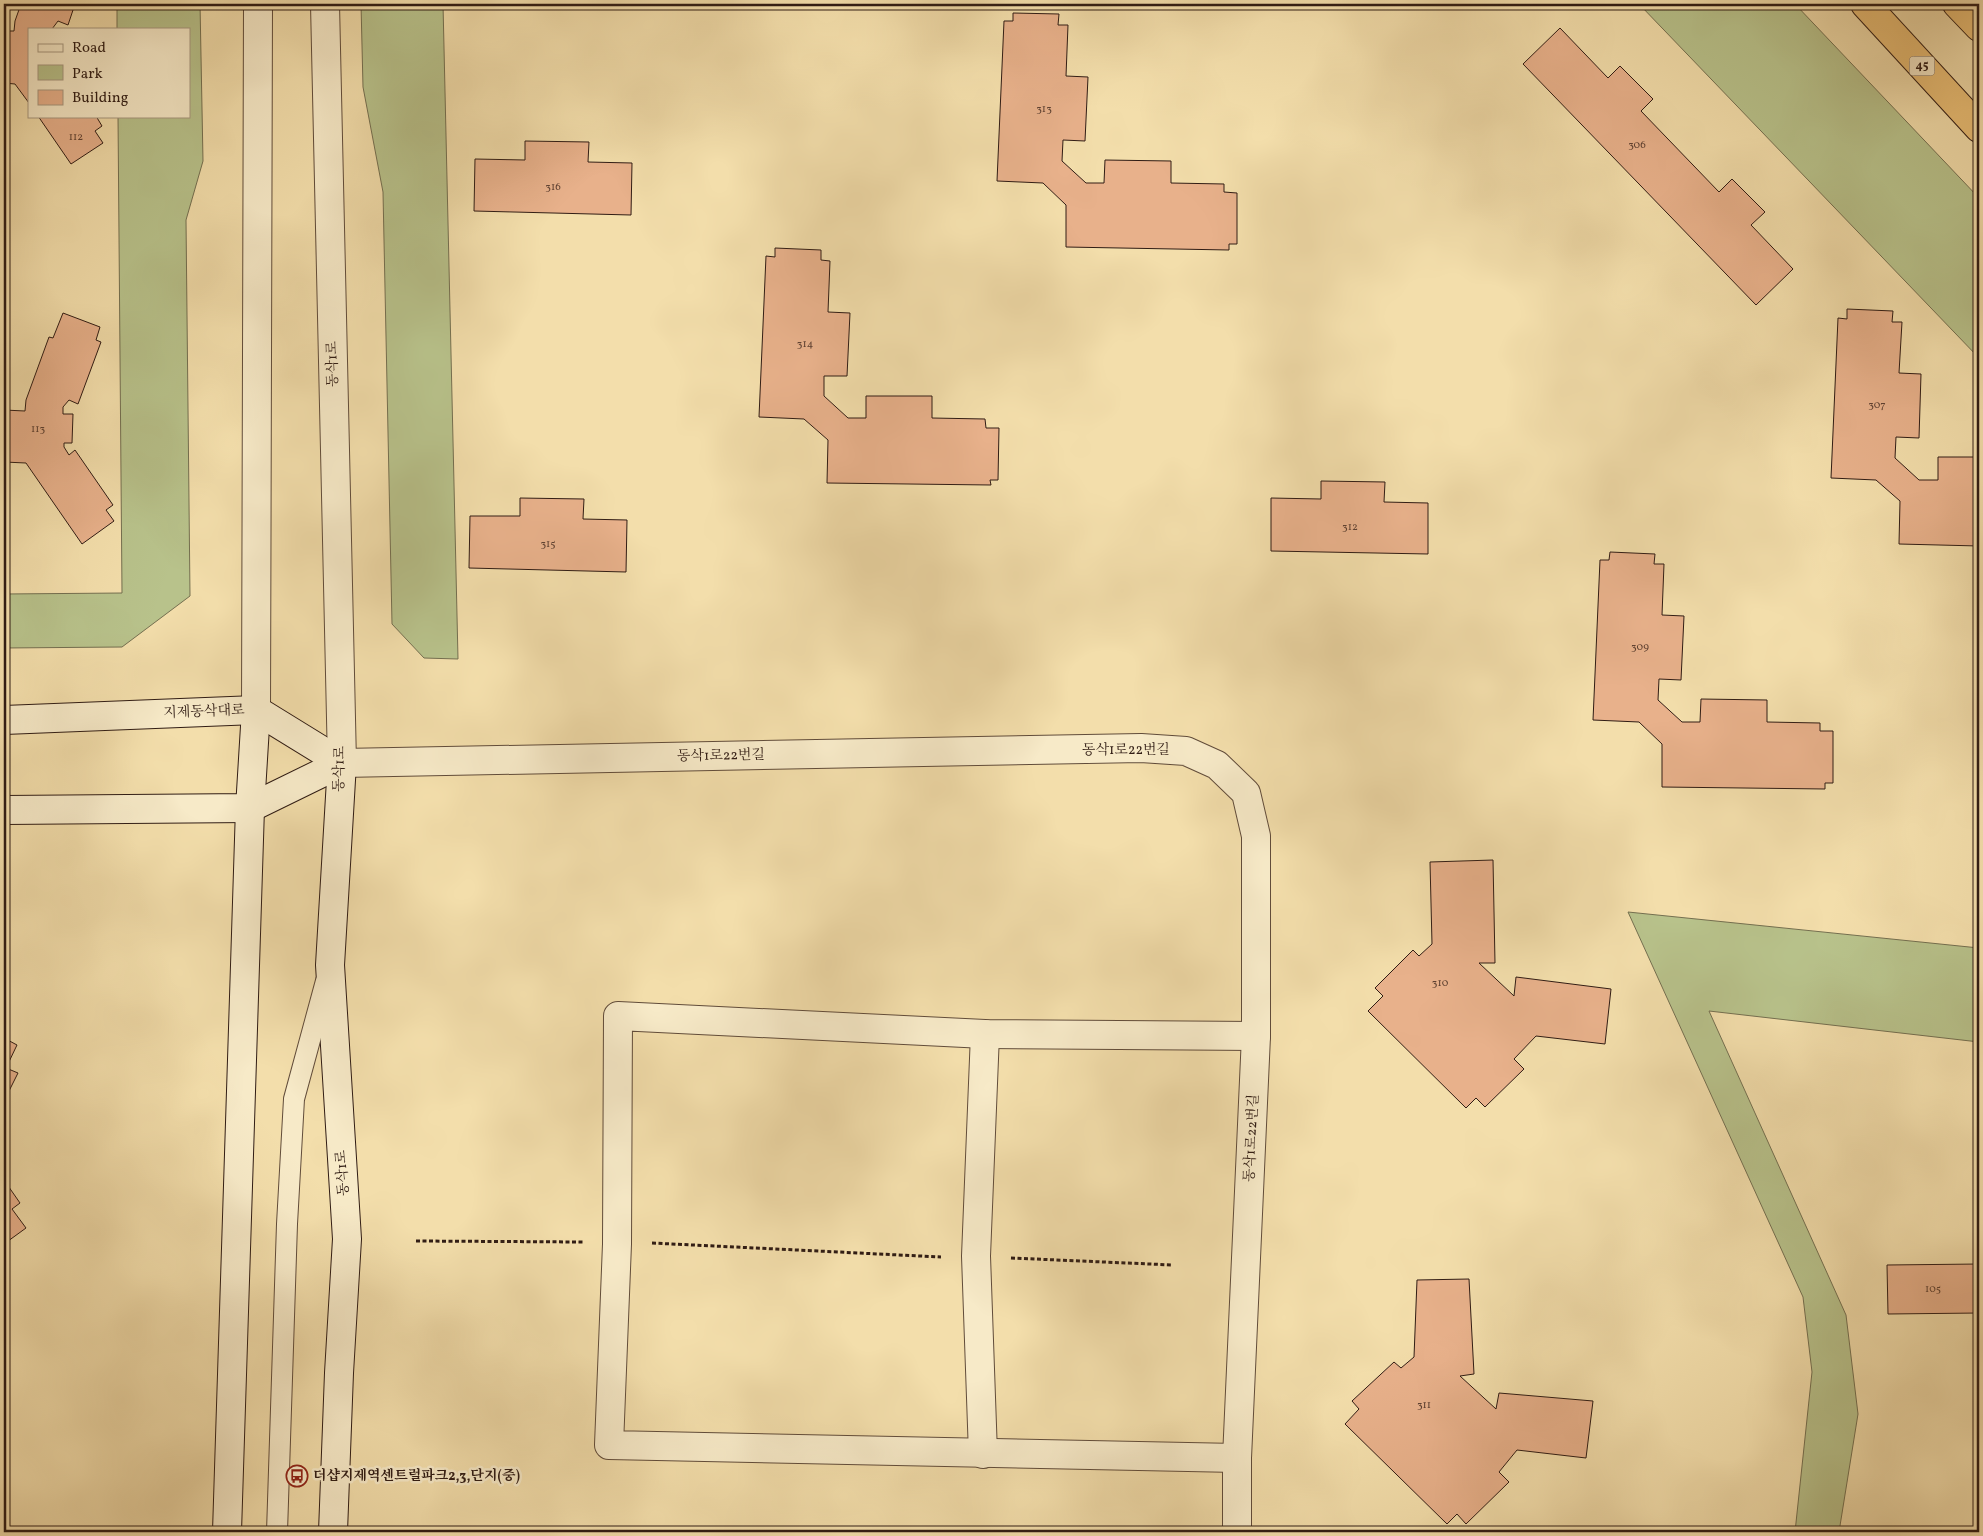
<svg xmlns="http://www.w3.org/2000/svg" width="1983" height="1536" font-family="Vollkorn,'Noto Serif KR',serif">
<rect width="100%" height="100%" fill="#f3deab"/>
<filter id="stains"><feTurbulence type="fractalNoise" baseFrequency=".004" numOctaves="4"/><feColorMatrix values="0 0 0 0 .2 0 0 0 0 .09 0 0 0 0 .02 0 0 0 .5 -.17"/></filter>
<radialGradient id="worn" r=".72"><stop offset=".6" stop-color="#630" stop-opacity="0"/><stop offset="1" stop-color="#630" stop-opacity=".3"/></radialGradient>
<!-- green -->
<g fill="#b8c28b" stroke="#746f50">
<polygon points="117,4 200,4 203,161 186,220 190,596 122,647 4,648 4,594 122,593 118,116 189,116 189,29 117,29"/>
<polygon points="361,4 443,4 458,659 424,658 392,624 383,192 363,87"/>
<polygon points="1639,4 1795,4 1979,198 1979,358"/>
<polygon points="1628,912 1979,948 1979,1042 1709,1011 1846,1315 1858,1414 1839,1532 1795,1532 1812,1372 1803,1297"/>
</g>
<!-- building -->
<g fill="#e8b18b" stroke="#301c14">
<polygon points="21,4 75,4 68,25 58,21 52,29 29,29 29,103 15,84 4,83 4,31 14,31 15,21"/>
<polygon points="1013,13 1059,14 1058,25 1068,25 1066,76 1088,77 1085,141 1063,140 1062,161 1086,183 1104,183 1105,160 1171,161 1171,183 1224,184 1224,192 1237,193 1237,244 1229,244 1229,250 1066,247 1066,205 1043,183 997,181 1004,21 1013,21"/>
<polygon points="1560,28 1608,78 1620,66 1653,99 1641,111 1719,192 1732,179 1765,212 1751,225 1793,269 1756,305 1523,64"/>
<polygon points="38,116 96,116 102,126 95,131 103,143 71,164"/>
<polygon points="525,141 589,142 588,162 632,163 631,215 474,211 475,159 525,160"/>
<polygon points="775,248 821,250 821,260 830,261 828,312 850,313 847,376 824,376 824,396 848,418 866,418 866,396 932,396 932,418 985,419 986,428 999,428 998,480 990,480 991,485 827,483 828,440 804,419 759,417 766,256 775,257"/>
<polygon points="1847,309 1893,311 1892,322 1902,322 1899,373 1921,374 1919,438 1896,437 1895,458 1919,480 1938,480 1938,457 1979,457 1979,546 1899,544 1900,501 1876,480 1831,478 1838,318 1847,319"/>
<polygon points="63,313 100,327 96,340 101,342 78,404 69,400 63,407 63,414 73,414 72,443 64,443 64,447 69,455 75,450 113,505 106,510 114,521 82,544 26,463 4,462 4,410 25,411 26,400 49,337 53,338"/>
<polygon points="1321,481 1385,482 1384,502 1428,503 1428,554 1271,551 1271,498 1321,499"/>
<polygon points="520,498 584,499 583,519 627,520 626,572 469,568 470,516 520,516"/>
<polygon points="1610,552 1655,554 1654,564 1664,564 1662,615 1684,616 1681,680 1659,679 1658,700 1682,722 1700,722 1701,699 1767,700 1767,722 1820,723 1820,731 1833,731 1833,783 1825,783 1825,789 1662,787 1662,744 1639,722 1593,720 1600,560 1609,560"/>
<polygon points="1493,860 1495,963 1479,963 1514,996 1516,977 1611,989 1605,1044 1536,1036 1514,1059 1524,1069 1485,1107 1476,1098 1466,1108 1368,1011 1383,996 1375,988 1413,950 1419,956 1432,944 1430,862"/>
<polygon points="4,1038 17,1045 6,1068 18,1073 4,1101"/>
<polygon points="4,1180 20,1203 12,1209 26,1228 4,1244"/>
<polygon points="1979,1264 1979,1313 1888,1314 1887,1265"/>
<polygon points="1469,1279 1474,1374 1460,1376 1496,1409 1499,1393 1593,1401 1586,1458 1517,1450 1499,1472 1509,1482 1466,1524 1457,1514 1447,1524 1345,1424 1359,1409 1352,1401 1394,1362 1401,1368 1414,1357 1417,1280"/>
</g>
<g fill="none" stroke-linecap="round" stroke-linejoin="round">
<!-- service casing -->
<g stroke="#614c3a" stroke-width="22">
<polyline id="service" points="277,1532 287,1224 294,1099 326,981"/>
</g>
<!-- minor casing -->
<g stroke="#614c3a" stroke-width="30">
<g id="minor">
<polyline points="342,763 1141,748 1186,751 1217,765 1246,793 1256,836 1256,1036 1237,1458 1237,1532"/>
<polyline points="983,1454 976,1256 985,1034"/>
<polyline points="1237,1458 609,1445 617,1244 618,1016 985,1034 1256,1036"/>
</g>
</g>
<!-- tertiary casing -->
<g stroke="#614c3a" stroke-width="30">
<g id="tertiary">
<polyline points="325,4 342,763"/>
<polyline points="256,710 258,4"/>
</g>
</g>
<!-- secondary casing -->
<g stroke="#301c14" stroke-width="30">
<g id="secondary">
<polyline points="4,720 256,710 342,763"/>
<polyline points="4,810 250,808 342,763"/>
<polyline points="227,1532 250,808 256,710"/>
<polyline points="333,1532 339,1373 347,1239 330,965 342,763"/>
</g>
</g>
<!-- trunk casing -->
<g stroke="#301c14" stroke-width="30">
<g id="trunk">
<polyline points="1865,4 1979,128"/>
<polyline points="1957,4 1979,27"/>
</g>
</g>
<!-- path -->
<g stroke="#301c14" stroke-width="3" stroke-dasharray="4 2.5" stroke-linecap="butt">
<polyline points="416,1241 583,1242"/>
<polyline points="652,1243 941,1257"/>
<polyline points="1011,1258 1173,1265"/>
</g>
<!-- service -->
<use href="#service" stroke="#f7eac8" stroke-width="20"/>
<!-- minor -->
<use href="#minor" stroke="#f7eac8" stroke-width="28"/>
<!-- tertiary -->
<use href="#tertiary" stroke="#f7eac8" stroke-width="28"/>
<!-- secondary -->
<use href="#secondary" stroke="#f7eac8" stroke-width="28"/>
<!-- trunk -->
<use href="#trunk" stroke="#eabf76" stroke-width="28"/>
</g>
<!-- icons -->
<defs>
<g id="bus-ring" transform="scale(1.125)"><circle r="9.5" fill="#f7eac8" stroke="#8f2418" stroke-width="1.5"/><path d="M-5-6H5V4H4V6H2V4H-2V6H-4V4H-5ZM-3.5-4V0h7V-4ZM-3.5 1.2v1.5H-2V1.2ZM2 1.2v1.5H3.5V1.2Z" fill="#8f2418"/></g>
</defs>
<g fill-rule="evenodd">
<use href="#bus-ring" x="297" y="1476"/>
</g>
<g text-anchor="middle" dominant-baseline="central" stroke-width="5" stroke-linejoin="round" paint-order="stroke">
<!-- number labels -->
<g font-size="11" fill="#5e4132">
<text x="1044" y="109">313</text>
<text x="76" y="137">112</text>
<text x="1637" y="145">306</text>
<text x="553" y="187">316</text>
<text x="805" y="344">314</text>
<text x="1877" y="405">307</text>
<text x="38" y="429">113</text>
<text x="1350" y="527">312</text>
<text x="548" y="544">315</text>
<text x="1640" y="647">309</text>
<text x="1440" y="983">310</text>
<text x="1933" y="1289">105</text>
<text x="1424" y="1405">311</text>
</g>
<!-- shield labels -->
<rect fill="#f7eac8" stroke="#6c5a4a" stroke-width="1" x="1909.5" y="56.5" width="25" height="19" rx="4"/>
<g font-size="12" font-weight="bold" fill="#301c14">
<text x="1922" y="66">45</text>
</g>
<!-- street labels -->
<g font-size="14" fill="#301c14" stroke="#f7eac8">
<text transform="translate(333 364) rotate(-91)">동삭1로</text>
<text transform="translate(204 712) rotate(-2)">지제동삭대로</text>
<text x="1126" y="750">동삭1로22번길</text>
<text transform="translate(721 756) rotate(-1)">동삭1로22번길</text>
<text transform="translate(340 769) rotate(-89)">동삭1로</text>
<text transform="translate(1252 1138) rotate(-87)">동삭1로22번길</text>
<text transform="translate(343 1173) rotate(-94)">동삭1로</text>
</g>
<!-- poi labels -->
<g font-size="14" font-weight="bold" fill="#301c14" stroke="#f7eac8" text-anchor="start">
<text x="313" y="1476">더샵지제역센트럴파크2,3,단지(중)</text>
</g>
</g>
<!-- margin -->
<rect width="1983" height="1536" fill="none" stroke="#f3deab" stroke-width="20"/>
<rect x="5" y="5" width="1973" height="1526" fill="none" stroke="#301c14" stroke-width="2.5"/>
<rect x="10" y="10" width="1963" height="1516" fill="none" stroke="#301c14"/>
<!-- legend -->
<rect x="28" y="28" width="162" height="90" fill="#f7eac8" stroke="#a79880"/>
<rect x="38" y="44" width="25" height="8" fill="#f7eac8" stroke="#a79880"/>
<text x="72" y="52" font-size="15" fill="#301c14">Road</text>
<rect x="38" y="65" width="25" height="15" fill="#b8c28b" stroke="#a79880"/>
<text x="72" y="78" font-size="15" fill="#301c14">Park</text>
<rect x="38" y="90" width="25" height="15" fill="#e8b18b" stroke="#a79880"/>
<text x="72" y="102" font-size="15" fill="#301c14">Building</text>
<rect width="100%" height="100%" filter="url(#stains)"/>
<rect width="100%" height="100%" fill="url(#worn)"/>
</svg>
